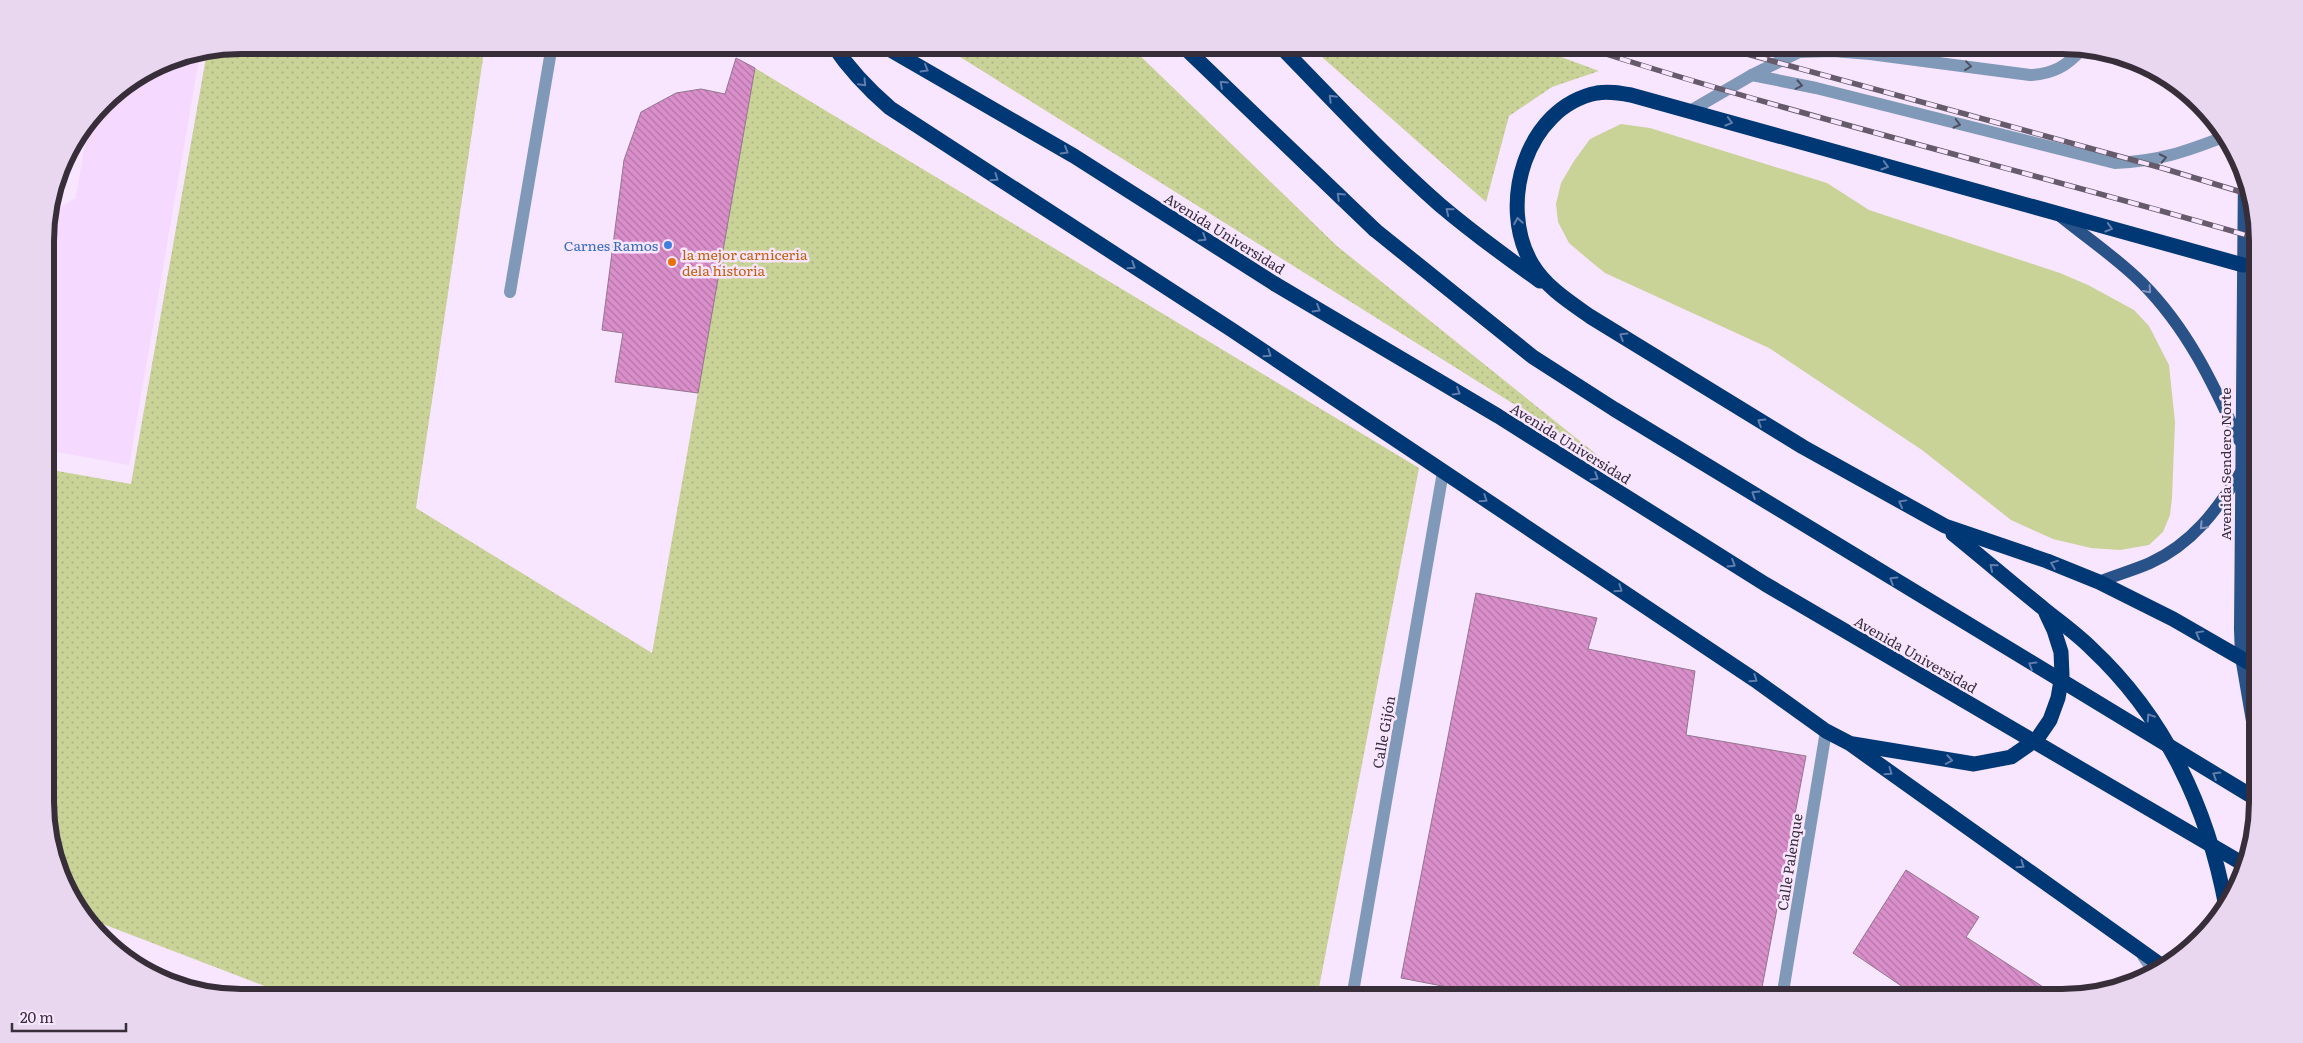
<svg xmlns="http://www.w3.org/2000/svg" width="2303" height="1043" font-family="Literata,serif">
<defs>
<pattern id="grass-dots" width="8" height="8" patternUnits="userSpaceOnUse" patternTransform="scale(1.25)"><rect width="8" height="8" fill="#c9d297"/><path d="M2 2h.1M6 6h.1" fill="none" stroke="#adb583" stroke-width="1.8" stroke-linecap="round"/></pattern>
<pattern id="building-back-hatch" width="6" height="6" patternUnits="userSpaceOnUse" patternTransform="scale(1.25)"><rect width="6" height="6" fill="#da8fcb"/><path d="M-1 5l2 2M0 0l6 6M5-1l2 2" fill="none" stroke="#b275a6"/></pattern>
</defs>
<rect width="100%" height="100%" fill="#f8e5ff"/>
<!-- built -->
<polygon fill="#f5d9ff" points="200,53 129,465 46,450 45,228 49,214 76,198 88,125 112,94 166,60"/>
<!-- grass -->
<g fill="url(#grass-dots)">
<polygon points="241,45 485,45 416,508 652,653 755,68 1419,468 1317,998 296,998 82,916 60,877 47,828 46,469 131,484 207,52"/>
<polygon points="941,45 1129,45 1337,246 1606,462"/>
<polygon points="1313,45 1529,45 1599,71 1552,87 1509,116 1486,202 1323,58"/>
</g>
<!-- park -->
<polygon fill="#c9d297" points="1621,124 1650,128 1827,183 1869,210 2060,273 2088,285 2134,310 2149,326 2169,365 2175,422 2172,498 2170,515 2163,532 2149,545 2120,550 2091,548 2053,539 2011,520 1922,450 1769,348 1605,273 1589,260 1569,243 1558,222 1556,204 1561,183 1574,161 1590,139"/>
<!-- building -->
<g fill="url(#building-back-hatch)" stroke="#93758d">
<polygon points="736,58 755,68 698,393 615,382 623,333 602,330 624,160 641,112 676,93 701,89 725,94"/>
<polygon points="1476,593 1597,618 1588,649 1695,671 1686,735 1806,756 1760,998 1504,998 1401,978"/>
<polygon points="1906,870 1979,917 1966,937 2060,998 1919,998 1853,953"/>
</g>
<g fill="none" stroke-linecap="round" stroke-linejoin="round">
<!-- minor -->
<g stroke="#8199b8" stroke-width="12">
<path d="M 1752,75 L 1816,88 L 2115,163 C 2159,161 2185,152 2226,136"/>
<path d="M 1690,111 L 1752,75 L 1799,52 L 1833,51 L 1870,54 L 2030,75 C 2053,74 2067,66 2082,49"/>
<polyline points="510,292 552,45"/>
<polyline points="2143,956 2155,973"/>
<polyline points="1352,998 1443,472"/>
<polyline points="1782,998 1826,731"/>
</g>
<!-- major -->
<g stroke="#285288" stroke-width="12">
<polyline points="2244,170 2240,629 2241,657 2258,756"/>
<path d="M 2059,215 C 2087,238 2117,258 2142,283 C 2187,328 2213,383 2239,440"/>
<polyline points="2243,265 2257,269"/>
<path d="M 2099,582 C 2116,575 2134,570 2150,563 C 2192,544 2217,510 2241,472"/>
</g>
<!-- highway -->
<g stroke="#003875" stroke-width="15">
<path d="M 833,45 C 849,69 868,89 890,108 L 1232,330 L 1755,680 L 1826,731 L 1849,743 L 2165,968"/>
<polyline points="882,45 1074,156 1275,284"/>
<polyline points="1182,45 1375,230"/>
<path d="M 1279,45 C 1332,99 1383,155 1440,205 C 1472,232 1506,257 1540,281"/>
<path d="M 2243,265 L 1631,95 C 1620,93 1609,91 1597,93 C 1526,107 1497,205 1532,264 C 1546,287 1568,301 1591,317 L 1803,447 L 1945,526 L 2047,561 L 2099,582 L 2173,619 L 2258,668"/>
<path d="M 1953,534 C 1984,559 2014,585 2044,609 C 2060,622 2077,634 2091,648 C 2165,717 2208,808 2226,907"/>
<polyline points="1853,744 1974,764 2011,757 2037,739 2050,720 2058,698 2062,675 2061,652 2054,630 2046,613"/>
</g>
<!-- rail casing -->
<g stroke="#665b6a" stroke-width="5.5">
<g id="rail">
<path d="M 1578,45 C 1802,118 2031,172 2256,238"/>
<polyline points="1714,45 2162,168 2251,195"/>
</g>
</g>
<!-- rail -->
<use href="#rail" stroke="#f8e5ff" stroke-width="4" stroke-dasharray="11" stroke-linecap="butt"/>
<!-- highway-bridge -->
<g stroke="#003875" stroke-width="15">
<polyline points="1375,230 1533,357 1614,409 2258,800"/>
<polyline points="1275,284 1498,416 1765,584 2245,865"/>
</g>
</g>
<!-- one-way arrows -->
<defs><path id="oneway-chevron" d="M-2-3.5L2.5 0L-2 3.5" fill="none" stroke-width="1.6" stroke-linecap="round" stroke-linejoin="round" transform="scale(1.25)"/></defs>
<g stroke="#4d4e60">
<use href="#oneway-chevron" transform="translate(1968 66) rotate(7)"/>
<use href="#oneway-chevron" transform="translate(1799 85) rotate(11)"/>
<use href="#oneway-chevron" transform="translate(1957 124) rotate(14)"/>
<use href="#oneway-chevron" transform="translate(2163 158) rotate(-12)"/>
</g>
<g stroke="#637dac">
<use href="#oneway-chevron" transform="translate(925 69) rotate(30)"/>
<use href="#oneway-chevron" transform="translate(863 83) rotate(47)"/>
<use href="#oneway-chevron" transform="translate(1223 84) rotate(-137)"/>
<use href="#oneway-chevron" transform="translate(1332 98) rotate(-135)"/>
<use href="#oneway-chevron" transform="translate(1729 122) rotate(16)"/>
<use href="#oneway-chevron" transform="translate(1065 151) rotate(30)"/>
<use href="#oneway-chevron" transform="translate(1885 166) rotate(16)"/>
<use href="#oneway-chevron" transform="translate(995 178) rotate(34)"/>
<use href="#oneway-chevron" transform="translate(1340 196) rotate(-136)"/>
<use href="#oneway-chevron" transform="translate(1449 211) rotate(-141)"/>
<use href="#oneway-chevron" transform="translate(1518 221) rotate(-99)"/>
<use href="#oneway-chevron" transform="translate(2109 228) rotate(16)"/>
<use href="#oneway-chevron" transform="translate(1203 238) rotate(32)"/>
<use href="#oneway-chevron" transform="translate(1132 266) rotate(33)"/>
<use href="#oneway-chevron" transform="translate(1317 309) rotate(31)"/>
<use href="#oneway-chevron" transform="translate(1623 336) rotate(-148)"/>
<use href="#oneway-chevron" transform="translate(1268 354) rotate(34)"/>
<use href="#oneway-chevron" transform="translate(1457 392) rotate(31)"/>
<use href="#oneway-chevron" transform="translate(1761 422) rotate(-148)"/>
<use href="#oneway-chevron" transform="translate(1595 477) rotate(32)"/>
<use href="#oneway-chevron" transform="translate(1755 494) rotate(-148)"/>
<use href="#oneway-chevron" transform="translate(1484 499) rotate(34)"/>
<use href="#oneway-chevron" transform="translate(1902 503) rotate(-151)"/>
<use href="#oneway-chevron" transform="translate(1732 564) rotate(32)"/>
<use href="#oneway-chevron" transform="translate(2054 564) rotate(-159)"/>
<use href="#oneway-chevron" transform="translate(1993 567) rotate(-140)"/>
<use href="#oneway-chevron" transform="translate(1893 580) rotate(-148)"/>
<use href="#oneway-chevron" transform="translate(1619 589) rotate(34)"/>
<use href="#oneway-chevron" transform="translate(2199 634) rotate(-151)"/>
<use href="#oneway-chevron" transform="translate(2032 665) rotate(-149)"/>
<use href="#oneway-chevron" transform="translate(1754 679) rotate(35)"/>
<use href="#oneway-chevron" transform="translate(2150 717) rotate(-123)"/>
<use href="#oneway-chevron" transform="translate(1949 760) rotate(10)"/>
<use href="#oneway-chevron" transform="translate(1889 772) rotate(35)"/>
<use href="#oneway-chevron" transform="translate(2216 775) rotate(-149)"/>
<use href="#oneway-chevron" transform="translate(2021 865) rotate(35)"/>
</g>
<g stroke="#8694be">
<use href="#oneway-chevron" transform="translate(2148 290) rotate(48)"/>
<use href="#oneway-chevron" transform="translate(2203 526) rotate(134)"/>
</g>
<!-- markers -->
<circle fill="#3f7fe0" stroke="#f8e5ff" stroke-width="2" cx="668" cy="245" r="5"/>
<circle fill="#e8710a" stroke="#f8e5ff" stroke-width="2" cx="672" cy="262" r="5"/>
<g text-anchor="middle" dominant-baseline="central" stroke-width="5" stroke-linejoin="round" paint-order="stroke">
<!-- street labels -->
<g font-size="14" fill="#372e3a" stroke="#f8e5ff">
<text transform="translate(1225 233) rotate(32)">Avenida Universidad</text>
<text transform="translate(1571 443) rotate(32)">Avenida Universidad</text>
<text transform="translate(2225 464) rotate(-90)">Avenida Sendero Norte</text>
<text transform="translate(1916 654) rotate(30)">Avenida Universidad</text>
<text transform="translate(1383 732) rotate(-80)">Calle Gijón</text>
<text transform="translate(1789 862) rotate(-81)">Calle Palenque</text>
</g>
<!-- shop labels -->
<g font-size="14" fill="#366cbe" stroke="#f8e5ff" text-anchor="end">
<text x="658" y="245">Carnes Ramos</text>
</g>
<!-- food labels -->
<g font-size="14" fill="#c56008" stroke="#f8e5ff" text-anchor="start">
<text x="682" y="254">la mejor carniceria<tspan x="682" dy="16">dela historia</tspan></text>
</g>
</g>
<!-- crop -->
<path d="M0 0H2303V1043H0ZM241 54H2062A187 187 0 0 1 2249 241V802A187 187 0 0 1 2062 989H241A187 187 0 0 1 54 802V241A187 187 0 0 1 241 54Z" fill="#e9d6ef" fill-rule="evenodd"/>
<path fill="none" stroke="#372e3a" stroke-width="6" d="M241 54H2062A187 187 0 0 1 2249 241V802A187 187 0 0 1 2062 989H241A187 187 0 0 1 54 802V241A187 187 0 0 1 241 54Z"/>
<!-- scale -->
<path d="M12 1023v8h114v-8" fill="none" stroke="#372e3a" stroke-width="2.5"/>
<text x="20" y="1023" font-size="15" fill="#372e3a" stroke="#f8e5ff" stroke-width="4" paint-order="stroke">20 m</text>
</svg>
